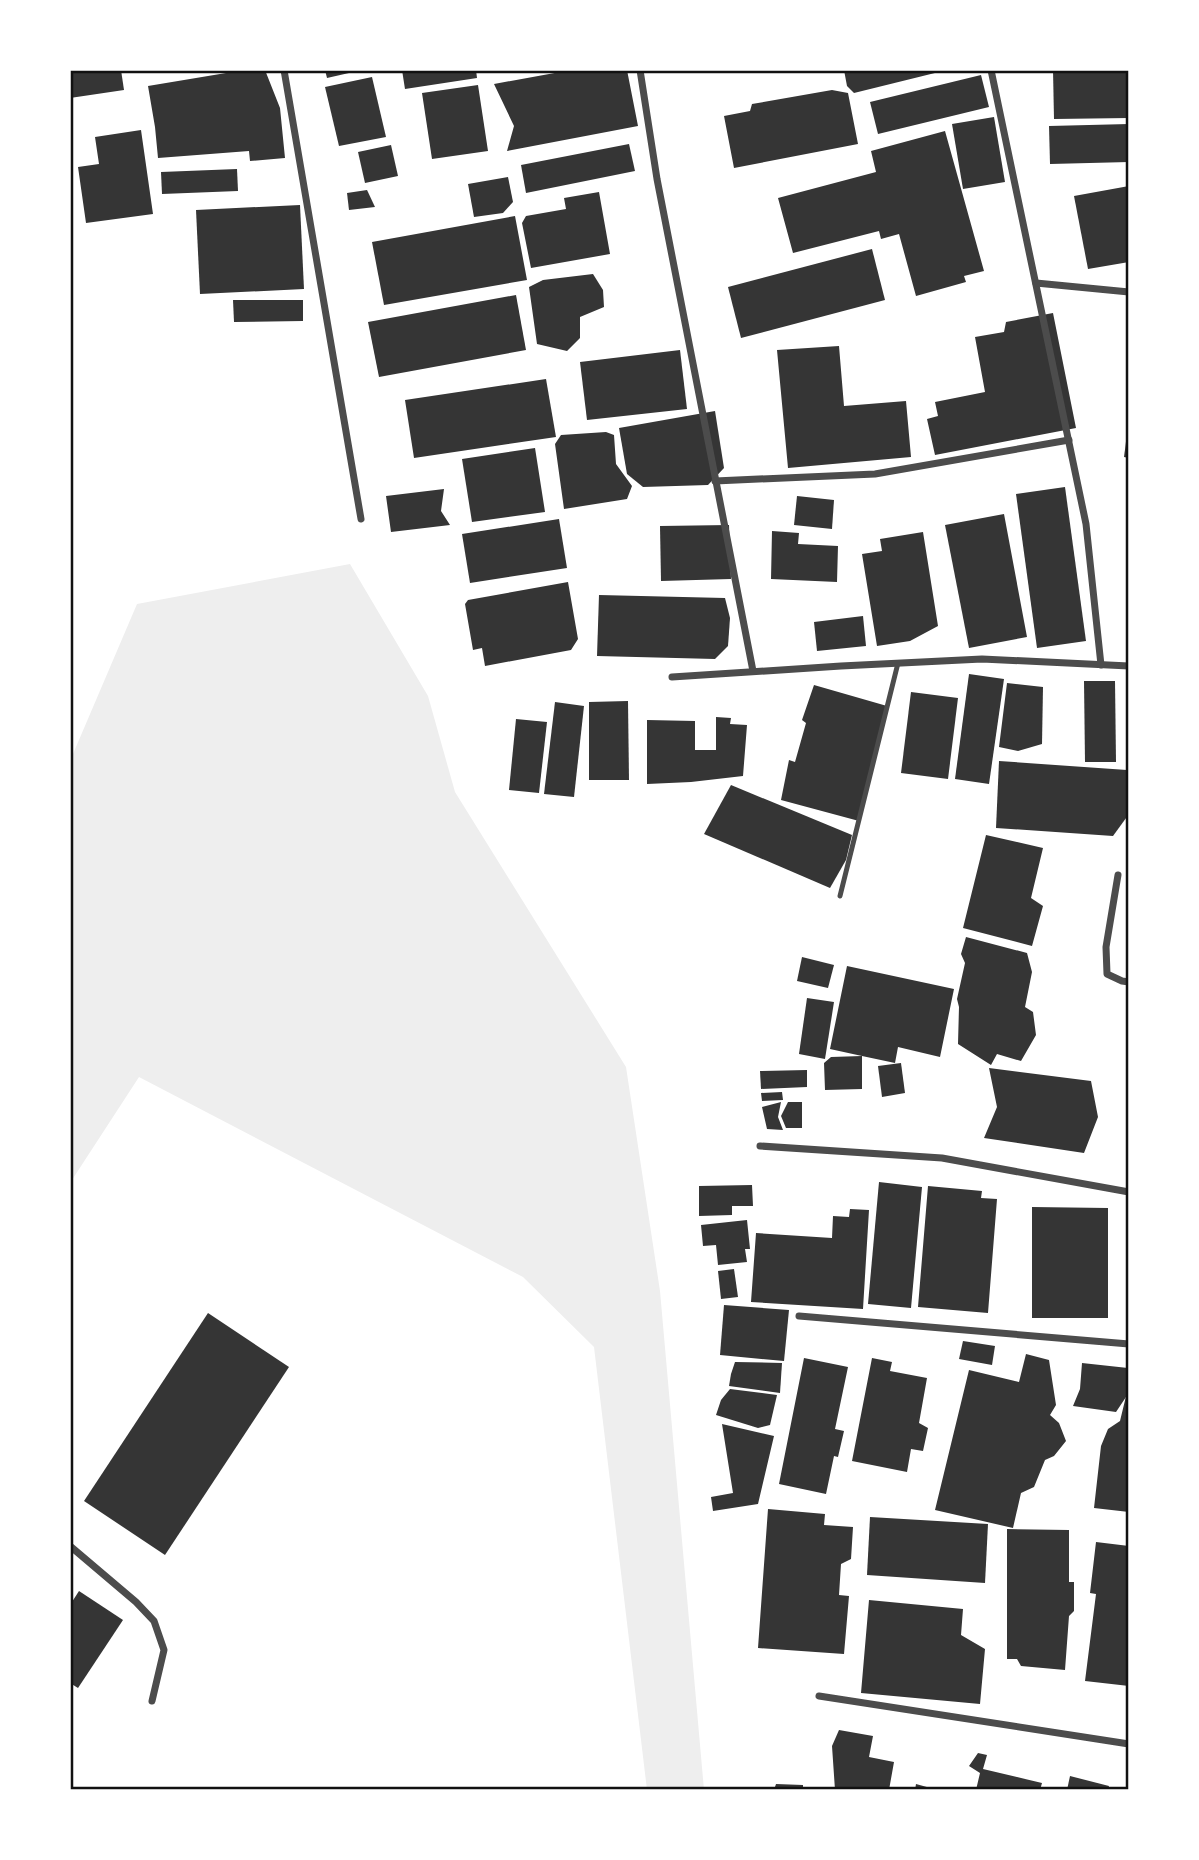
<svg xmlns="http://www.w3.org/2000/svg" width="1199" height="1860" font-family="Roboto,sans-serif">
<rect width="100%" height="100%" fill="#fff"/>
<!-- green -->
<polygon fill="#eee" points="350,564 428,696 455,792 626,1067 660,1291 704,1790 647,1790 594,1347 523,1277 139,1077 70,1183 70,761 137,604"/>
<!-- building -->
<g fill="#353535">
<polygon points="70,70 121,70 124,90 70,98"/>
<polygon points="244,70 265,70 280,108 285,158 250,161 249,151 158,158 155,127 148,86"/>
<polygon points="325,70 349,70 349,73 327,78"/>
<polygon points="402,70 476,70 477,78 405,89"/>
<polygon points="571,70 627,70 638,126 507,151 514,126 494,84"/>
<polygon points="844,70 943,70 943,71 854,93 847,86"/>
<polygon points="1053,70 1129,70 1129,118 1054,119"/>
<polygon points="981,75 989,107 878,134 870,102"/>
<polygon points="372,77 386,137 339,146 325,87"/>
<polygon points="478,85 488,151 432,159 422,93"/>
<polygon points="832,90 848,93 858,144 734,168 724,116 750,111 752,104"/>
<polygon points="994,117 1005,182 963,189 952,124"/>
<polygon points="1129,124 1129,162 1050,164 1049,126"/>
<polygon points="141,130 153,214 86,223 78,167 99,164 95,137"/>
<polygon points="945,131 984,271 964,276 966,282 916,296 899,234 881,239 879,231 793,253 778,198 876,172 871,151"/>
<polygon points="629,144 635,171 526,193 521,165"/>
<polygon points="391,145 398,176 365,183 358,152"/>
<polygon points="237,169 238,191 162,194 161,172"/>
<polygon points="508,177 513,202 503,213 474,217 468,184"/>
<polygon points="1129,186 1129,262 1088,269 1074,196"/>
<polygon points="367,190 375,207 349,210 347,193"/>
<polygon points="599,192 610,254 531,268 522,223 526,216 566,209 564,198"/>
<polygon points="300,205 304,289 200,294 196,210"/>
<polygon points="515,216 527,280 384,305 372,242"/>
<polygon points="872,249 885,300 741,338 728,287"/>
<polygon points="593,274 603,290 604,307 580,317 580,338 567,351 537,344 529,287 543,280"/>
<polygon points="516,295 526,350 379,377 368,322"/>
<polygon points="233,300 303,300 303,321 234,322"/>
<polygon points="1053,313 1076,428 935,455 927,419 938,416 935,402 985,392 975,337 1004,332 1006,322"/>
<polygon points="839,346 844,406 906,401 911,457 788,468 777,350"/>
<polygon points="680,350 687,409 587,420 580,362"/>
<polygon points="546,379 556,437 414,458 405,400"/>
<polygon points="715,411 724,468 708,485 643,487 627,474 619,428"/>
<polygon points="606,432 614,435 616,464 632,486 627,499 564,509 555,444 561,435"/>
<polygon points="1127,434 1129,434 1129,458 1124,457"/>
<polygon points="535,448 545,512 472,522 462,459"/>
<polygon points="1065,487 1086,641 1037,648 1016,494"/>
<polygon points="444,489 441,511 450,525 391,532 386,496"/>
<polygon points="797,496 834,500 832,529 794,525"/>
<polygon points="1004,514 1027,637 969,648 945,525"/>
<polygon points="559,519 567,568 470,583 462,534"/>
<polygon points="729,525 731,579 661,581 660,526"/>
<polygon points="772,531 799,533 798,544 838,546 837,582 771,579"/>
<polygon points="923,532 938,626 910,641 877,646 862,554 882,551 880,539"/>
<polygon points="568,582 578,639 571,650 485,666 482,648 473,650 465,604 468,600"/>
<polygon points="599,595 725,598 730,618 728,646 715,659 597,656"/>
<polygon points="863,616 866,646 817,651 814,622"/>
<polygon points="969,674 1004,679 989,784 955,779"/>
<polygon points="1084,681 1115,681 1116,762 1085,762"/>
<polygon points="1007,683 1043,687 1042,744 1018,751 999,747"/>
<polygon points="814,685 887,706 859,821 781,800 789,760 795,762 806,723 802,720"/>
<polygon points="911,692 958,698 948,779 901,773"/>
<polygon points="628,701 629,780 589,780 589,702"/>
<polygon points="555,702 584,706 574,797 544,794"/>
<polygon points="716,717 731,718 730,724 747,725 743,776 691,782 647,784 647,720 695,721 695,750 716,750"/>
<polygon points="516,719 547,722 539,793 509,790"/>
<polygon points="999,761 1127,770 1129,782 1129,814 1113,836 996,828"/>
<polygon points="731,785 852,835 846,860 830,888 704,834"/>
<polygon points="986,835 1043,848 1031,898 1043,906 1032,946 963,928"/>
<polygon points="966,937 1027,953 1032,972 1025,1007 1033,1012 1036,1035 1021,1061 997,1054 991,1065 958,1044 959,1007 957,999 965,963 961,954"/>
<polygon points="802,957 834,965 828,988 797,981"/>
<polygon points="847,966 954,989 940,1057 898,1047 895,1063 862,1056 862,1089 825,1090 824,1063 831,1057 862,1056 830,1049"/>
<polygon points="807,998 834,1002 825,1059 799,1054"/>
<polygon points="901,1063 905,1093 882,1097 878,1066"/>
<polygon points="989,1068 1091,1081 1098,1117 1084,1153 984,1138 997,1107"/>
<polygon points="807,1070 807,1087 761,1089 760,1071"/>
<polygon points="782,1092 783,1100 762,1101 761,1093"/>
<polygon points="781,1102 778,1117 783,1130 767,1129 762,1107"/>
<polygon points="788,1102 802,1102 802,1128 786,1128 781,1116"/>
<polygon points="879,1182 922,1187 911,1308 868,1304"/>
<polygon points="752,1185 753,1206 732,1206 732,1215 699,1216 699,1186"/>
<polygon points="928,1186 982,1191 981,1198 997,1199 988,1313 918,1307"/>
<polygon points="1032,1207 1108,1208 1108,1318 1032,1318"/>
<polygon points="850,1209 869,1210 863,1309 751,1302 756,1233 832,1238 833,1216 849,1217"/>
<polygon points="747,1220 750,1249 745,1249 747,1262 718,1265 716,1245 703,1246 701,1225"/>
<polygon points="734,1269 738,1297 721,1299 718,1271"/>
<polygon points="724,1305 789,1310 784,1361 720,1355"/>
<polygon points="208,1313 289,1367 165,1555 84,1501"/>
<polygon points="963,1341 995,1346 992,1365 959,1359"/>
<polygon points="1026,1354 1049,1360 1056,1405 1050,1415 1059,1423 1066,1441 1054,1456 1045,1460 1034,1487 1021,1493 1013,1528 935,1510 969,1370 1019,1382"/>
<polygon points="804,1358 848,1367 835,1429 844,1431 838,1457 834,1456 826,1494 779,1484"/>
<polygon points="872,1358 892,1362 890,1371 927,1378 919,1423 928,1428 923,1451 911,1449 907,1472 852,1461"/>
<polygon points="735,1362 782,1363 780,1393 729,1386 731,1374"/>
<polygon points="1082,1363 1128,1368 1126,1397 1116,1412 1073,1406 1080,1389"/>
<polygon points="1128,1388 1129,1512 1094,1508 1101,1446 1108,1429 1120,1421"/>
<polygon points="730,1389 777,1395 770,1425 758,1428 716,1415 721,1400"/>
<polygon points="722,1424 774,1436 758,1504 713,1511 711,1497 733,1493"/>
<polygon points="768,1509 825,1514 824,1525 853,1527 851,1559 841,1564 839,1595 849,1596 844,1654 758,1648"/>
<polygon points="870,1517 988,1524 985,1583 867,1575"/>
<polygon points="1007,1529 1069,1530 1069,1582 1074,1582 1074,1611 1069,1616 1065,1670 1021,1666 1017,1659 1007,1659"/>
<polygon points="1096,1542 1129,1546 1129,1686 1085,1681 1096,1594 1090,1593"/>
<polygon points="79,1591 123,1620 78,1688 70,1683 70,1605"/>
<polygon points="869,1600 963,1609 961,1635 985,1649 980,1704 861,1693"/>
<polygon points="839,1730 873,1736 869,1757 894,1762 889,1790 835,1790 832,1746"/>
<polygon points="978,1753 987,1755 983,1769 1042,1783 1040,1790 976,1790 980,1773 969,1766"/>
<polygon points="1070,1776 1109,1786 1108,1790 1067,1790"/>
<polygon points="776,1784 803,1785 803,1790 774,1790"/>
<polygon points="916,1784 934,1789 934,1790 915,1790"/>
</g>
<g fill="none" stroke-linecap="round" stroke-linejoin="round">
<!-- service -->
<polyline stroke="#4c4c4c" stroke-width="5" points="840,896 898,663"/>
<!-- minor -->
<g stroke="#4c4c4c" stroke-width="7">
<polyline points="284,70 361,519"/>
<polyline points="640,70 657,179 753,671"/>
<polyline points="991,70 1086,524 1101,665"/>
<polyline points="1036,283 1129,292"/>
<polyline points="715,481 875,474 1069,440"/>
<polyline points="672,677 841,666 982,659 1129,666"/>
<polyline points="1118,875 1106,947 1107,974 1122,981 1129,982"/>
<polyline points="760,1146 942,1158 1129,1192"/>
<polyline points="799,1316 1129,1344"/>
<polyline points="70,1546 136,1602 154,1621 164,1650 152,1701"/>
<polyline points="819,1696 1129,1744"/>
</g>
</g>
<!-- border -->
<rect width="1199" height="1860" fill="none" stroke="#ffffff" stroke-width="144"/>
<rect x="72" y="72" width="1055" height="1716" fill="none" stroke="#111" stroke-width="2.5"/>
</svg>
